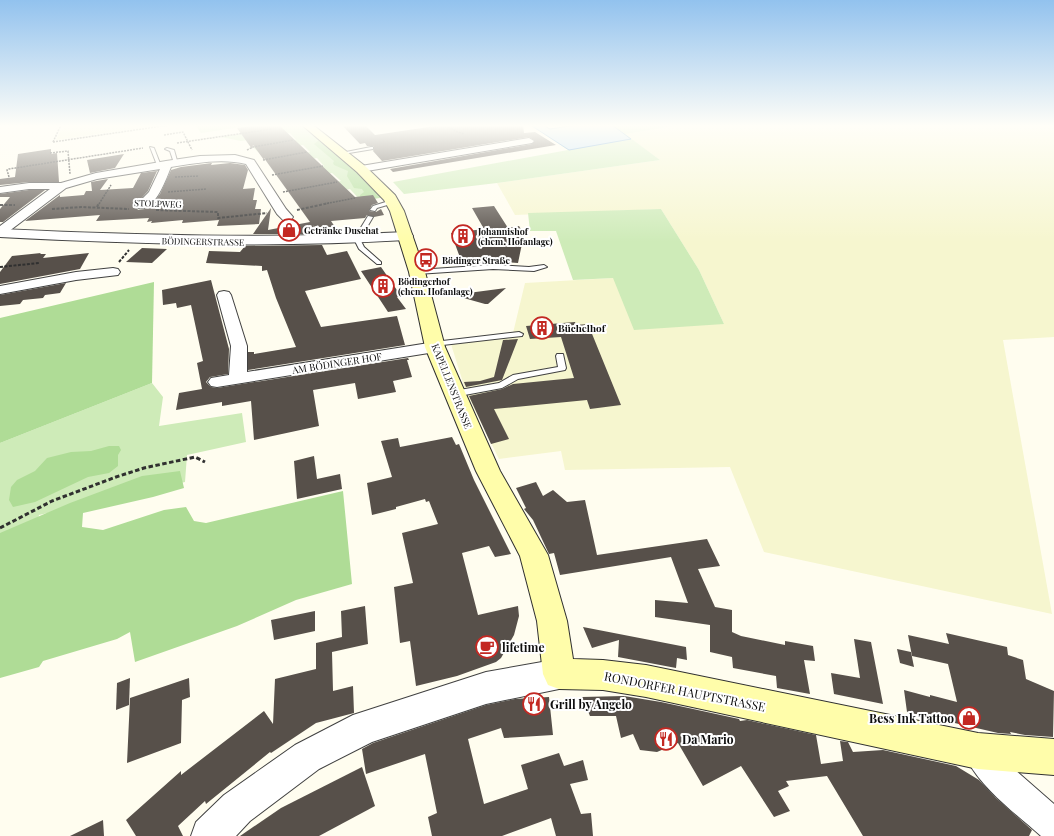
<svg xmlns="http://www.w3.org/2000/svg" width="1054" height="836" font-family="'Playfair Display',serif">
<rect width="100%" height="100%" fill="#fffdef"/>
<!-- farmland -->
<g fill="#f6f6cf">
<polygon points="63,125 160,125 56,140"/>
<polygon points="679,125 1054,125 1054,337 1003,340 1052,614 764,552 730,467 565,470 561,451 499,459 466,392 450,341 513,333 525,283 613,278 724,324 699,270 661,209 515,215 497,183 660,160 624,134"/>
</g>
<!-- green -->
<g fill="#ceebb8">
<polygon points="195,125 254,125 201,133"/>
<polygon points="281,125 304,125 372,182 361,201 350,189 299,199 292,191 341,181 332,173 285,182 280,174 324,166 317,158 272,166 267,160 310,152 303,145 258,152 253,147 296,140 290,133 241,141 221,137 283,127"/>
<polygon points="543,125 550,129 576,125 679,125 625,134 660,160 497,183 404,194 393,182 568,150 532,126"/>
<polygon points="661,209 699,270 724,324 634,330 613,278 573,280 556,231 530,231 528,213"/>
<polygon points="152,383 163,397 159,426 242,413 246,442 187,455 185,482 39,515 21,593 0,601 0,443"/>
</g>
<!-- forest -->
<g fill="#afdc96">
<polygon points="319,140 322,140 386,197 361,201 360,195 364,192 362,189 354,188 347,176 348,171 334,165 333,163 334,161 314,144"/>
<polygon points="154,282 152,383 0,443 0,318"/>
<polygon points="109,446 119,446 121,450 118,455 118,466 109,473 88,477 35,502 13,507 9,500 11,487 17,480 35,471 47,458 71,452 91,451"/>
<polygon points="180,471 184,488 153,497 83,513 82,527 103,530 164,510 186,507 194,521 206,523 343,491 352,584 296,600 237,626 135,662 130,632 117,639 43,661 39,667 0,678 0,533 70,503 142,476"/>
</g>
<!-- water -->
<polygon fill="#b2d8f8" stroke="#3786d1" points="543,125 550,129 576,125 612,125 631,139 569,150 532,126"/>
<!-- building -->
<g fill="#57504a">
<polygon points="258,125 279,125 355,197 373,195 378,203 372,205 369,211 376,212 381,209 384,215 374,217 367,215 365,218 331,221 335,227 317,231 313,225 317,234 253,234 271,208 268,230 310,222 264,158 264,160 253,145 252,149 237,128"/>
<polygon points="342,125 365,125 375,135 442,125 523,125 524,133 535,132 556,145 393,172 390,169 532,144 535,141 529,137 382,161 373,151 374,149 374,146 367,146 365,143 360,144"/>
<polygon points="51,149 51,154 57,153 59,182 29,182 0,185 0,179 15,177 18,154"/>
<polygon points="124,154 115,168 90,173 87,160"/>
<polygon points="212,163 211,165 230,163 245,165 248,170 243,189 255,188 253,200 257,200 255,209 261,209 259,224 217,226 219,220 182,223 183,220 151,223 152,221 147,222 149,218 96,221 100,215 25,221 60,195 60,197 84,195 86,191 92,191 91,182 108,179 100,190 133,188 141,173 157,171 148,191 135,205 138,210 145,209 151,206 160,194 171,170 181,167"/>
<polygon points="29,190 45,190 3,222 0,222 0,209 10,197 0,197 0,194"/>
<polygon points="494,206 508,228 519,226 524,234 518,263 492,261 478,263 477,261 462,263 451,233 484,229 472,208"/>
<polygon points="322,245 327,255 347,251 361,279 305,291 321,327 397,316 405,345 248,370 248,352 254,352 254,354 296,347 276,298 267,270 262,271 262,266 206,263 209,251 240,252 245,246"/>
<polygon points="142,248 167,249 152,263 126,262"/>
<polygon points="41,253 40,254 46,254 43,258 89,253 80,269 0,284 0,272 12,256"/>
<polygon points="381,267 401,296 397,297 406,309 388,312 361,271"/>
<polygon points="211,280 229,349 228,374 210,377 206,382 211,387 217,388 408,358 409,360 407,360 412,377 393,381 396,392 358,399 355,383 313,390 319,426 254,440 251,401 222,406 222,402 176,410 179,393 202,389 197,363 203,361 191,305 177,308 176,303 163,305 162,290"/>
<polygon points="66,283 60,293 45,295 43,298 23,300 20,304 0,306 0,295"/>
<polygon points="506,288 488,304 485,304 453,295"/>
<polygon points="575,322 576,325 588,324 621,405 590,409 587,400 494,409 509,439 491,444 469,396 502,389 513,384 574,378 561,337 530,339 526,326"/>
<polygon points="518,339 502,380 466,387 464,382 480,381 494,377 503,340"/>
<polygon points="452,437 456,445 459,444 474,480 511,554 495,557 489,546 462,553 478,615 518,606 519,616 514,635 501,658 496,662 457,676 416,686 410,641 400,643 394,587 413,583 402,533 438,524 429,501 426,502 425,499 396,507 396,509 372,515 367,483 392,477 381,441 398,438 400,447"/>
<polygon points="314,456 317,479 340,474 342,489 297,499 294,461"/>
<polygon points="536,482 543,496 553,490 567,502 585,500 597,555 707,539 720,566 698,569 715,607 732,610 732,632 741,636 785,645 785,641 813,646 815,661 804,660 810,694 777,688 776,676 733,668 732,657 710,652 710,625 655,617 655,600 688,603 671,557 560,575 554,553 549,554 533,520 524,509 526,508 516,488"/>
<polygon points="365,606 368,644 332,652 333,691 353,686 354,713 316,723 271,753 270,752 206,804 205,801 178,826 183,836 136,836 126,820 181,771 181,775 264,711 273,724 275,679 316,669 316,643 342,637 341,611"/>
<polygon points="315,611 315,631 274,640 271,620"/>
<polygon points="583,627 686,647 687,660 677,658 676,668 618,657 619,640 592,648"/>
<polygon points="946,633 1007,647 1008,655 1023,660 1026,679 1054,691 1053,737 1025,735 1010,732 1011,734 998,733 907,712 904,690 930,697 930,695 957,702 948,664 912,656 908,635 949,644"/>
<polygon points="854,639 871,642 883,704 834,694 831,673 860,678"/>
<polygon points="897,649 911,652 914,667 900,663"/>
<polygon points="130,678 129,705 116,710 117,683"/>
<polygon points="189,678 190,697 182,700 181,743 127,763 130,698"/>
<polygon points="624,696 661,702 739,719 740,721 747,720 816,735 821,764 843,761 840,741 848,742 853,752 883,750 956,766 979,780 996,798 1032,830 1029,836 863,836 827,776 786,781 789,786 778,791 790,811 774,817 741,766 703,786 678,743 657,752 640,750 633,734 621,738 616,716 590,716 582,697"/>
<polygon points="549,697 553,735 504,738 501,728 468,739 484,804 528,789 521,765 559,753 564,766 583,760 588,780 570,784 581,814 591,813 593,836 556,836 551,818 502,836 432,836 428,817 437,813 425,754 366,774 362,749 373,743 486,705 515,699"/>
<polygon points="362,767 375,806 319,836 240,836 281,808"/>
<polygon points="103,820 104,836 70,836"/>
</g>
<g fill="none" stroke-linecap="round" stroke-linejoin="round">
<!-- service casing -->
<g stroke="#414141" stroke-width="2">
<g id="service">
<polygon points="150,147 154,148 161,166 157,165"/>
<polygon points="371,147 373,147 373,149 343,154 341,153"/>
<polygon points="167,148 174,150 178,164 174,163 170,151 165,149"/>
<polygon points="392,200 394,201 394,203 377,208 375,211 370,210 373,206"/>
<polygon points="368,216 373,217 360,239 364,247 381,262 381,264 377,264 359,249 354,239"/>
<polygon points="493,265 529,267 544,265 547,267 534,271 493,269 417,274 414,272 417,270"/>
<polygon points="519,332 523,334 522,336 434,346 430,344 434,342"/>
<polygon points="557,354 563,354 566,368 565,370 518,379 502,388 454,397 450,394 454,391 499,383 513,375 558,367 556,356"/>
</g>
</g>
<!-- minor casing -->
<g stroke="#414141" stroke-width="2">
<g id="minor">
<polygon points="529,138 534,141 532,143 361,172 356,169 361,166"/>
<path d="M 235,155 L 254,160 L 286,209 L 293,217 L 291,220 L 283,220 L 277,214 L 246,164 C 222,158 196,163 171,167 C 166,179 155,212 138,208 L 136,205 L 149,192 L 160,169 L 97,179 L 66,188 L 4,235 L 0,236 L 0,226 L 50,189 L 29,189 L 0,193 L 0,187 L 29,183 L 61,183 L 96,173 L 166,161 L 200,156 Z"/>
<polygon points="113,268 118,269 120,272 118,275 76,280 0,294 0,286 76,272"/>
<polygon points="224,291 229,292 231,295 247,346 247,372 435,342 441,343 443,347 441,351 435,352 217,387 211,386 208,382 211,378 229,375 231,346 217,295 219,292"/>
<path d="M 978,736 L 989,740 L 1006,762 L 1054,804 L 1054,836 L 1041,836 C 1013,811 977,786 963,751 L 967,740 Z"/>
</g>
</g>
<!-- tertiary casing -->
<g stroke="#414141" stroke-width="2">
<g id="tertiary">
<path d="M 0,229 C 135,235 270,239 406,232 L 411,233 L 413,236 L 411,239 L 406,240 C 270,248 135,244 0,237 Z"/>
<polygon points="559,659 570,663 575,674 570,685 559,689 486,704 372,742 319,769 250,821 236,836 191,836 196,822 224,795 295,745 353,715 486,672"/>
</g>
</g>
<!-- secondary casing -->
<g stroke="#303030" stroke-width="2">
<polygon id="secondary" points="302,125 313,125 365,166 395,195 404,211 425,272 445,347 500,471 548,555 567,621 573,659 603,660 646,665 978,733 1054,739 1054,775 978,769 646,697 603,690 559,689 548,685 543,674 537,621 520,556 476,471 425,347 409,272 390,211 384,200 357,172"/>
</g>
<!-- path-far2 -->
<g stroke="#303030" stroke-width="1.5" stroke-dasharray="2 1" stroke-linecap="butt">
<polyline points="446,125 455,131 464,134"/>
<polyline points="551,125 561,125"/>
<polyline points="164,135 183,132 192,150"/>
<polyline points="53,142 169,125"/>
<polyline points="53,142 61,125"/>
<polyline points="177,143 272,129"/>
<polyline points="247,150 253,147 293,140"/>
<polyline points="50,153 68,151 70,174"/>
<polyline points="263,160 307,152"/>
<polyline points="272,175 323,166"/>
<polyline points="9,177 7,170 9,169 143,148"/>
<polyline points="175,177 199,176"/>
<polyline points="168,192 206,189"/>
<polyline points="283,192 337,182"/>
<polyline points="99,204 111,185"/>
<polyline points="324,204 355,198"/>
</g>
<!-- path-far1 -->
<g stroke="#303030" stroke-width="2" stroke-dasharray="3 1.5" stroke-linecap="butt">
<polyline points="0,205 15,205"/>
<polyline points="97,207 99,203"/>
<polyline points="52,209 81,207 129,209"/>
<polyline points="156,210 218,212 218,218 267,213"/>
<polyline points="297,210 329,203"/>
<polyline points="119,262 129,250"/>
<polyline points="0,267 39,263"/>
</g>
<!-- path -->
<polyline stroke="#303030" stroke-width="3" stroke-dasharray="4.5 2.5" stroke-linecap="butt" points="0,528 52,501 116,477 144,468 195,457 205,462"/>
<!-- service -->
<use href="#service" fill="#fff" fill-rule="evenodd"/>
<!-- minor -->
<use href="#minor" fill="#fff" fill-rule="evenodd"/>
<!-- tertiary -->
<use href="#tertiary" fill="#fff" fill-rule="evenodd"/>
<!-- secondary -->
<use href="#secondary" fill="#fffdaa" fill-rule="evenodd"/>
</g>
<!-- sky -->
<linearGradient id="sky" x2="0" y2="1"><stop stop-color="#92c2ee"/><stop offset="0.52" stop-color="#fffef8"/><stop offset="1" stop-color="#fffef8" stop-opacity="0"/></linearGradient>
<rect width="1054" height="242" fill="url(#sky)"/>
<!-- icons -->
<defs>
<g id="shop-ring" transform="scale(1.15)"><circle r="9.5" fill="#fff" stroke="#c32822" stroke-width="1.5"/><path d="M-5-2.5h2.3a2.7 3.5 0 0 1 5.4 0H5L5.5 6h-11ZM-1.5-2.5h3a1.5 2.3 0 0 0-3 0Z" fill="#c32822"/></g>
<g id="building-ring" transform="scale(1.15)"><circle r="9.5" fill="#fff" stroke="#c32822" stroke-width="1.5"/><path d="M-4-6H4V6H1V3H-1V6H-4ZM-2.5-4.3h1.7v1.8h-1.7ZM.8-4.3h1.7v1.8H.8ZM-2.5-1h1.7V.8h-1.7ZM.8-1h1.7V.8H.8Z" fill="#c32822"/></g>
<g id="bus-ring" transform="scale(1.15)"><circle r="9.5" fill="#fff" stroke="#c32822" stroke-width="1.5"/><path d="M-5-6H5V4H4V6H2V4H-2V6H-4V4H-5ZM-3.5-4V0h7V-4ZM-3.5 1.2v1.5H-2V1.2ZM2 1.2v1.5H3.5V1.2Z" fill="#c32822"/></g>
<g id="cafe-ring" transform="scale(1.15)"><circle r="9.5" fill="#fff" stroke="#c32822" stroke-width="1.5"/><path d="M-5.5-4.5H6V0H3Q3 3.5 0 3.5H-2.5Q-5.5 3.5-5.5 0ZM3-3.2v2h1.7v-2ZM-6 4.5H4V6H-6Z" fill="#c32822"/></g>
<g id="restaurant-ring" transform="scale(1.15)"><circle r="9.5" fill="#fff" stroke="#c32822" stroke-width="1.5"/><path d="M-5-6h1v4h1v-4h1v4h1v-4h1v5L-1.5 .5V6h-2V.5L-5-1ZM5-6V6H3V1.5H1.5Q1.5-4 5-6Z" fill="#c32822"/></g>
</defs>
<g fill-rule="evenodd">
<use href="#shop-ring" x="289" y="230"/>
<use href="#building-ring" x="463" y="236"/>
<use href="#bus-ring" x="426" y="260"/>
<use href="#building-ring" x="383" y="286"/>
<use href="#building-ring" x="542" y="328"/>
<use href="#cafe-ring" x="487" y="647"/>
<use href="#restaurant-ring" x="534" y="704"/>
<use href="#shop-ring" x="969" y="718"/>
<use href="#restaurant-ring" x="666" y="739"/>
</g>
<g text-anchor="middle" dominant-baseline="central" stroke-width="4" stroke-linejoin="round" paint-order="stroke">
<!-- far-street labels -->
<g font-size="9" fill="#0e0e0e" stroke="#fff">
<text transform="translate(158 203) rotate(2)">STOLPWEG</text>
<text transform="translate(203 241) rotate(1)">BÖDINGERSTRASSE</text>
</g>
<!-- far-poi labels -->
<g font-size="9" font-weight="bold" fill="#0e0e0e" stroke="#fff" text-anchor="start">
<text x="304" y="230">Getränke Duschat</text>
<text x="478" y="231">Johannishof<tspan x="478" dy="10">(ehem. Hofanlage)</tspan></text>
<text x="442" y="260">Bödinger Straße</text>
<text x="398" y="281">Bödingerhof<tspan x="398" dy="10">(ehem. Hofanlage)</tspan></text>
</g>
<!-- poi labels -->
<g font-size="10" font-weight="bold" fill="#0e0e0e" stroke="#fff" text-anchor="start">
<text x="558" y="328">Büchelhof</text>
</g>
<!-- street labels -->
<g font-size="10" fill="#0e0e0e" stroke="#fff">
<text transform="translate(337 363) rotate(-9)">AM BÖDINGER HOF</text>
<text transform="translate(452 386) rotate(68)">KAPELLENSTRASSE</text>
</g>
<!-- near-poi labels -->
<g font-size="12" font-weight="bold" fill="#0e0e0e" stroke="#fff" text-anchor="start">
<text x="502" y="647">lifetime</text>
<text x="550" y="704">Grill by Angelo</text>
<text x="954" y="718" text-anchor="end">Bess Ink Tattoo</text>
<text x="682" y="739">Da Mario</text>
</g>
<!-- near-street labels -->
<g font-size="12" fill="#0e0e0e" stroke="#fff">
<text transform="translate(685 691) rotate(11)">RONDORFER HAUPTSTRASSE</text>
</g>
</g>
</svg>
